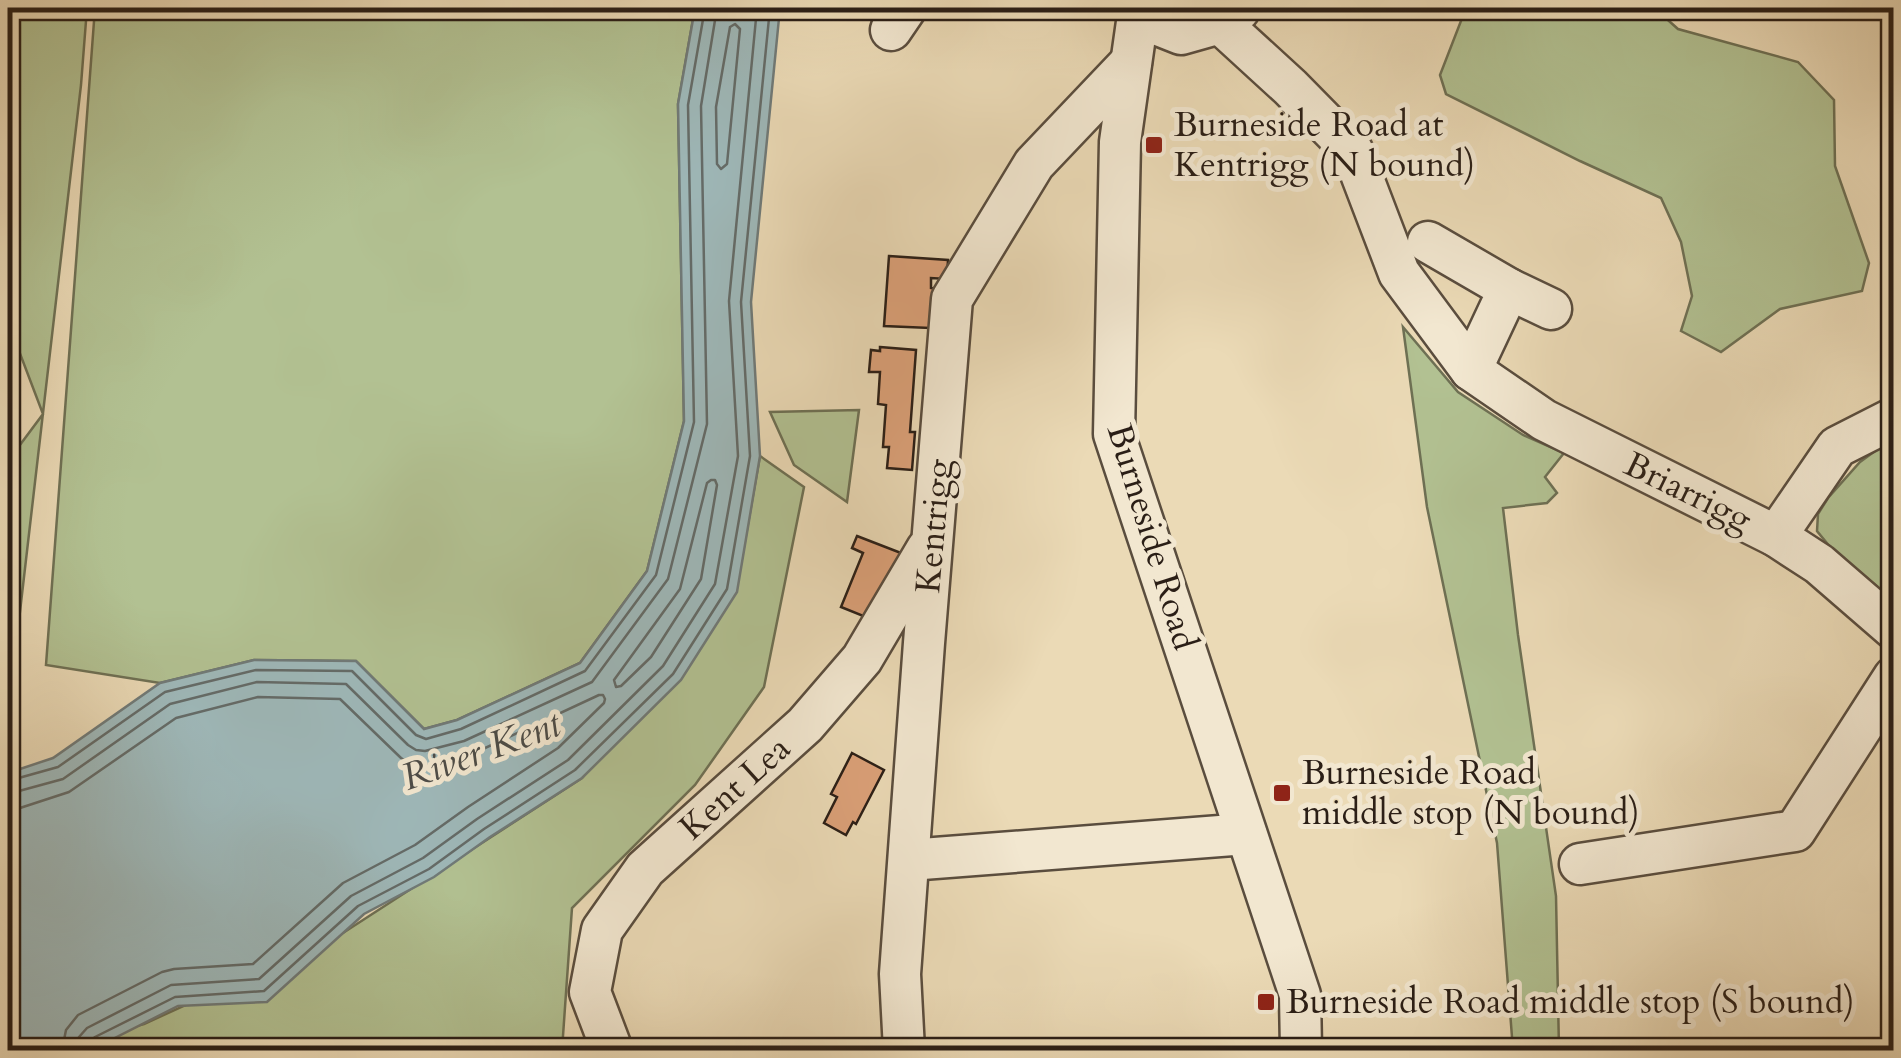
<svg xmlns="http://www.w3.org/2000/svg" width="1901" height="1058" font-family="Cardo,serif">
<rect width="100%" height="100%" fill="#ebdab6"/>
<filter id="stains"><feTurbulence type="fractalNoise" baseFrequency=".002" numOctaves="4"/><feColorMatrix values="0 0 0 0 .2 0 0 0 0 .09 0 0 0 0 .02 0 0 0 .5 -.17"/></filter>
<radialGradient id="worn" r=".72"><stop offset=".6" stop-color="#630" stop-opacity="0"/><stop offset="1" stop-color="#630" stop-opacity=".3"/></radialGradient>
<!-- green -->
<g fill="#b2c192" stroke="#6e7054" stroke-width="2.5">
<polygon points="8,8 87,8 81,85 13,672 8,673 8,461 43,414 8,322"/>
<polygon points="95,8 695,8 678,104 684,421 647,571 580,663 457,720 424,729 356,661 254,660 160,683 46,665"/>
<polygon points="1466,8 1623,8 1660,13 1678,29 1798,62 1834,100 1835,166 1869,263 1862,291 1780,309 1721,352 1681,331 1692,296 1681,242 1661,198 1580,161 1446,94 1440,75"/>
<polygon points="1403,327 1458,392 1523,435 1564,453 1545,477 1557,493 1547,503 1503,508 1518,635 1556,896 1559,1050 1513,1050 1497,843 1427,507"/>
<polygon points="859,410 847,502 794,465 770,412"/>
<polygon points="1893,438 1893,600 1831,548 1817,531 1818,514 1828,498 1860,462"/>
<polygon points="760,456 804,487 764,687 695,785 572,908 562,1050 42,1050 144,1024 343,933 582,778 736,592"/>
</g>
<!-- water -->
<polygon fill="#9eb8b9" stroke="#707a78" stroke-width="2.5" points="695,8 780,8 751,302 760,456 737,592 681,680 582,778 490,837 434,877 364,914 267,1002 178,1006 91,1050 8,1050 8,773 53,758 160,683 254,660 356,661 424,729 457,720 580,663 647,571 684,421 678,104"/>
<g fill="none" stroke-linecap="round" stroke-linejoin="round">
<!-- shore -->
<g stroke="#646b68" stroke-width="2.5">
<polygon points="735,24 740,29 727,164 721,169 717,164 716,107 730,27"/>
<polygon points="711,480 715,480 717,485 701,579 651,657 621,686 616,687 614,680 680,589 707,483"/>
<polyline points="8,781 58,767 165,692 256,670 352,671 416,735 426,739 461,729 585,671 656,575 694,422 688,105 705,8"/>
<polyline points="8,794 63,779 170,704 257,682 346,684 408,745 416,750 425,751 464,741 592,682 668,579 707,424 701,106 717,8"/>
<polyline points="8,809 20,808 69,792 176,718 258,697 340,699 401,758 411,764 426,766 468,756 599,695 603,695 605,699 604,703 558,748 468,807 415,845 343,883 253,964 174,969 162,972 78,1015 66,1030 62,1050"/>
<polyline points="77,1050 79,1037 87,1028 171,985 259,979 351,896 423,858 477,819 568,760 663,666 715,584 738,456 729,301 757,8"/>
<polyline points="89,1050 90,1042 95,1037 175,997 264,991 358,906 429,869 484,829 575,770 673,674 727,589 750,456 741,302 770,8"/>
</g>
</g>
<!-- building -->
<g fill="#dca179" stroke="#2a1e16" stroke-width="2.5">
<polygon points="889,256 948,260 947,279 931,278 931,288 936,289 935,305 931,305 930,328 884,326"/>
<polygon points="880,347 916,350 910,432 915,432 912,470 887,468 889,447 883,447 886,405 878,404 880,372 869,372 871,350 880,351"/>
<polygon points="857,536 901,553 873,620 841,607 863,553 852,548"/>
<polygon points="852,753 884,770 856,824 853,822 846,835 824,823 837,797 831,794"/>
</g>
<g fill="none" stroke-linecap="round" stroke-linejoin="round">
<!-- minor casing -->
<g stroke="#5a4d3e" stroke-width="45">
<g id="minor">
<polyline points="1139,8 1120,142 1114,434 1300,995 1301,1050"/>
<polyline points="1138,17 1181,34 1220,23 1239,10"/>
<polyline points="1220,23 1290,87 1352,150 1399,273 1471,370 1544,420 1776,536 1819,564 1894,629"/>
<polyline points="891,30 906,8"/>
<polyline points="1428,242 1509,289 1471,370"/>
<polyline points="1509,289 1551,309"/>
<polyline points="1776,536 1837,447 1894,418"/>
<polyline points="909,860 1246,834"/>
<polyline points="1580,864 1795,831 1894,677"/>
<polyline points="612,1050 590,992 602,930 645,869 805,725 862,659 927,549"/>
<polyline points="904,1050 900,974 924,643 952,299 1034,164 1131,62"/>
</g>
</g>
<!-- minor -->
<use href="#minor" stroke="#f2e7d0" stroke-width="40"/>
</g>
<!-- markers -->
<g fill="#8f2418" stroke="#f2e7d0" stroke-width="4">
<rect x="1144" y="135" width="20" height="20" rx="5"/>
<rect x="1272" y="783" width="20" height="20" rx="5"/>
<rect x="1256" y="992" width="20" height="20" rx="5"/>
</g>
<g text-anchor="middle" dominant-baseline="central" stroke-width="10" stroke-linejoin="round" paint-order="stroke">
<!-- poi labels -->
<g font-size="35" fill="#2a1e16" stroke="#f2e7d0" text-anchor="start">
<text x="1174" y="125">Burneside Road at<tspan x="1174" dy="40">Kentrigg (N bound)</tspan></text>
<text x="1302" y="773">Burneside Road<tspan x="1302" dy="40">middle stop (N bound)</tspan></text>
<text x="1286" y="1002">Burneside Road middle stop (S bound)</text>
</g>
<!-- street labels -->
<g font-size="35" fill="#2a1e16" stroke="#f2e7d0">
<text transform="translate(1688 492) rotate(26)">Briarrigg</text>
<text transform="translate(934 526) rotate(-85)">Kentrigg</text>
<text transform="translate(1152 537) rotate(73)">Burneside Road</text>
<text transform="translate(735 788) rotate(-42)">Kent Lea</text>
</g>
<!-- water labels -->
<g font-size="38" font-style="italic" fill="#4d4c47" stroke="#f2e7d0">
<text transform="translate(481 751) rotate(-20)">River Kent</text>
</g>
</g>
<!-- margin -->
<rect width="1901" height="1058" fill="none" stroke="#ebdab6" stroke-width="40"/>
<rect x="10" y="10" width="1881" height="1038" fill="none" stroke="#2a1e16" stroke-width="5"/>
<rect x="20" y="20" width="1861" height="1018" fill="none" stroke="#2a1e16" stroke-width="2.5"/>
<rect width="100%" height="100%" filter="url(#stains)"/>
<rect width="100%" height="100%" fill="url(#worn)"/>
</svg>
